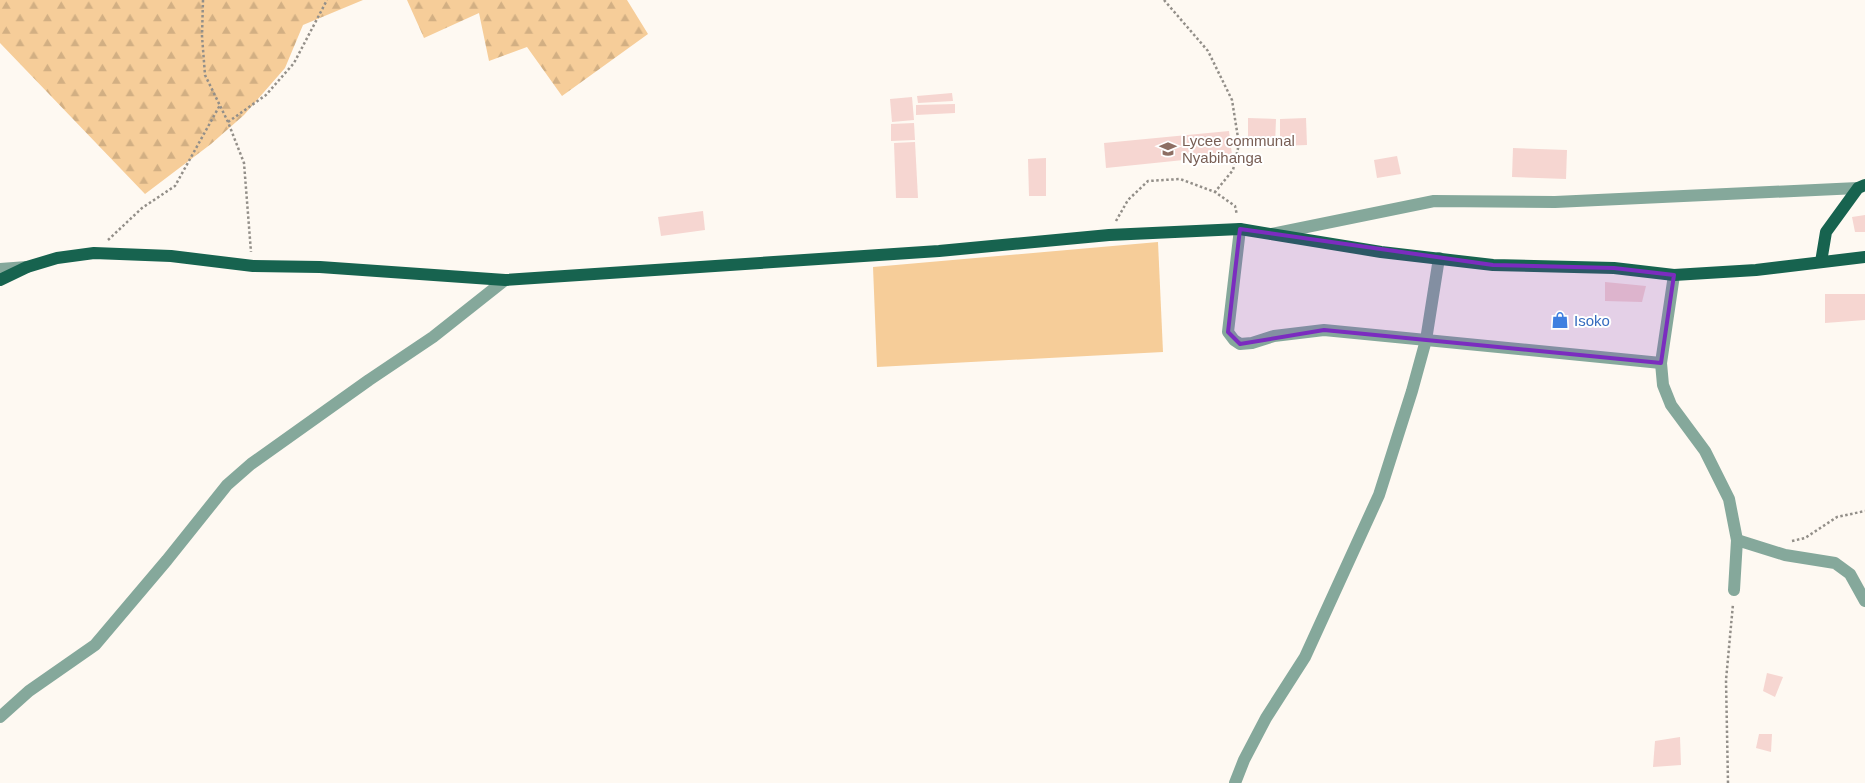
<svg xmlns="http://www.w3.org/2000/svg" width="1865" height="783" font-family="Arial,sans-serif">
<defs>
<pattern id="forest-firs" width="22" height="20" patternUnits="userSpaceOnUse" patternTransform="scale(1.25)"><rect width="22" height="20" fill="#f6cd99"/><path d="M5 1l3.5 6h-7zM16 11l3.5 6h-7z" fill="#d2af83"/></pattern>
</defs>
<rect width="100%" height="100%" fill="#fef9f2"/>
<!-- grass -->
<polygon fill="#f6cd99" points="1158,242 1163,352 877,367 873,267"/>
<!-- forest -->
<g fill="url(#forest-firs)">
<polygon points="0,0 363,0 303,25 285,68 244,115 211,144 145,194 0,43"/>
<polygon points="407,0 627,0 648,34 562,96 527,47 489,61 479,13 424,38"/>
</g>
<!-- building -->
<g fill="#f6d6d1">
<polygon points="952,93 953,101 918,103 917,96"/>
<polygon points="912,97 914,120 892,122 890,99"/>
<polygon points="955,104 955,113 916,115 916,105"/>
<polygon points="1248,118 1276,119 1275,145 1248,145"/>
<polygon points="1306,118 1307,145 1280,146 1280,119"/>
<polygon points="914,123 915,140 891,141 891,124"/>
<polygon points="1229,131 1232,155 1106,168 1104,143"/>
<polygon points="915,142 918,198 896,198 894,143"/>
<polygon points="1513,148 1567,150 1566,179 1512,177"/>
<polygon points="1397,156 1401,174 1377,178 1374,160"/>
<polygon points="1046,158 1046,196 1029,196 1028,159"/>
<polygon points="703,211 705,230 661,236 658,217"/>
<polygon points="1865,215 1865,232 1855,232 1852,217"/>
<polygon points="1605,282 1646,286 1642,302 1605,301"/>
<polygon points="1825,294 1865,294 1865,320 1825,323"/>
<polygon points="1767,673 1783,677 1775,697 1763,691"/>
<polygon points="1759,734 1772,734 1771,752 1756,748"/>
<polygon points="1680,737 1681,765 1653,767 1655,741"/>
</g>
<g fill="none" stroke-linecap="round" stroke-linejoin="round">
<!-- path -->
<g stroke="#938f89" stroke-width="2.5" stroke-dasharray="2.5 2.5" stroke-linecap="butt">
<polyline points="203,0 202,36 205,75 228,122 244,163 251,252"/>
<polyline points="1164,0 1208,51 1232,100 1239,144 1233,170 1215,192"/>
<polyline points="228,122 266,95 294,63 327,0"/>
<polyline points="1116,221 1128,200 1148,181 1180,179 1215,192 1235,206 1237,215"/>
<polyline points="108,240 142,208 175,186 220,105"/>
<polyline points="1792,541 1805,538 1837,517 1865,511"/>
<polyline points="1728,783 1726,680 1733,604"/>
</g>
<!-- minor -->
<g stroke="#85a89b" stroke-width="12">
<polyline points="1240,229 1228,332 1234,340 1240,344 1252,343 1274,336 1324,330 1661,363"/>
<polyline points="1272,234 1434,201 1555,202 1858,188"/>
<polyline points="0,269 27,267"/>
<polyline points="1674,275 1661,363 1663,385 1671,405 1705,451 1729,499 1737,540 1734,590"/>
<polyline points="1737,540 1785,555 1835,563 1850,574 1865,601"/>
<polyline points="0,717 29,691 95,645 167,560 227,485 251,464 369,380 433,337 505,280"/>
<polyline points="1235,783 1244,760 1266,718 1305,657 1379,495 1412,391 1426,340 1439,258"/>
</g>
<!-- major -->
<g stroke="#17634f" stroke-width="12">
<polyline points="1821,262 1826,232 1858,188 1865,185"/>
<polyline points="0,280 27,267 57,258 94,253 171,256 253,266 320,267 505,280 939,251 1109,235 1240,229 1381,252 1493,265 1614,268 1674,275 1756,270 1865,257"/>
</g>
</g>
<!-- marked area -->
<path fill="#7b2cbf" fill-opacity="0.2" stroke="#7b2cbf" stroke-width="4" stroke-linejoin="round" d="M 1240,229 L 1493,265 L 1614,268 L 1674,275 L 1661,363 L 1324,330 L 1240,344 L 1228,332 Z"/>
<!-- icons -->
<defs>
<g id="school-bare" transform="scale(1.35)"><path d="M0-5L7-2L0 1L-7-2ZM-4 1L0 2.5L4 1V4Q0 6-4 4Z" fill="#8d6e63" stroke="#fff" stroke-width="2.5" paint-order="stroke"/></g>
<g id="shop-bare" transform="scale(1.35)"><path d="M-5-2.5h2.3a2.7 3.5 0 0 1 5.4 0H5L5.5 6h-11ZM-1.5-2.5h3a1.5 2.3 0 0 0-3 0Z" fill="#3f7fe0" stroke="#fff" stroke-width="2.5" paint-order="stroke"/></g>
</defs>
<g fill-rule="evenodd">
<use href="#school-bare" x="1168" y="149"/>
<use href="#shop-bare" x="1560" y="320"/>
</g>
<g text-anchor="middle" dominant-baseline="central" stroke-width="4" stroke-linejoin="round" paint-order="stroke">
<!-- education labels -->
<g font-size="15" fill="#785e54" stroke="#fff" text-anchor="start">
<text x="1182" y="140">Lycee communal<tspan x="1182" dy="17">Nyabihanga</tspan></text>
</g>
<!-- shop labels -->
<g font-size="15" fill="#366cbe" stroke="#fff" text-anchor="start">
<text x="1574" y="320">Isoko</text>
</g>
</g>
</svg>
